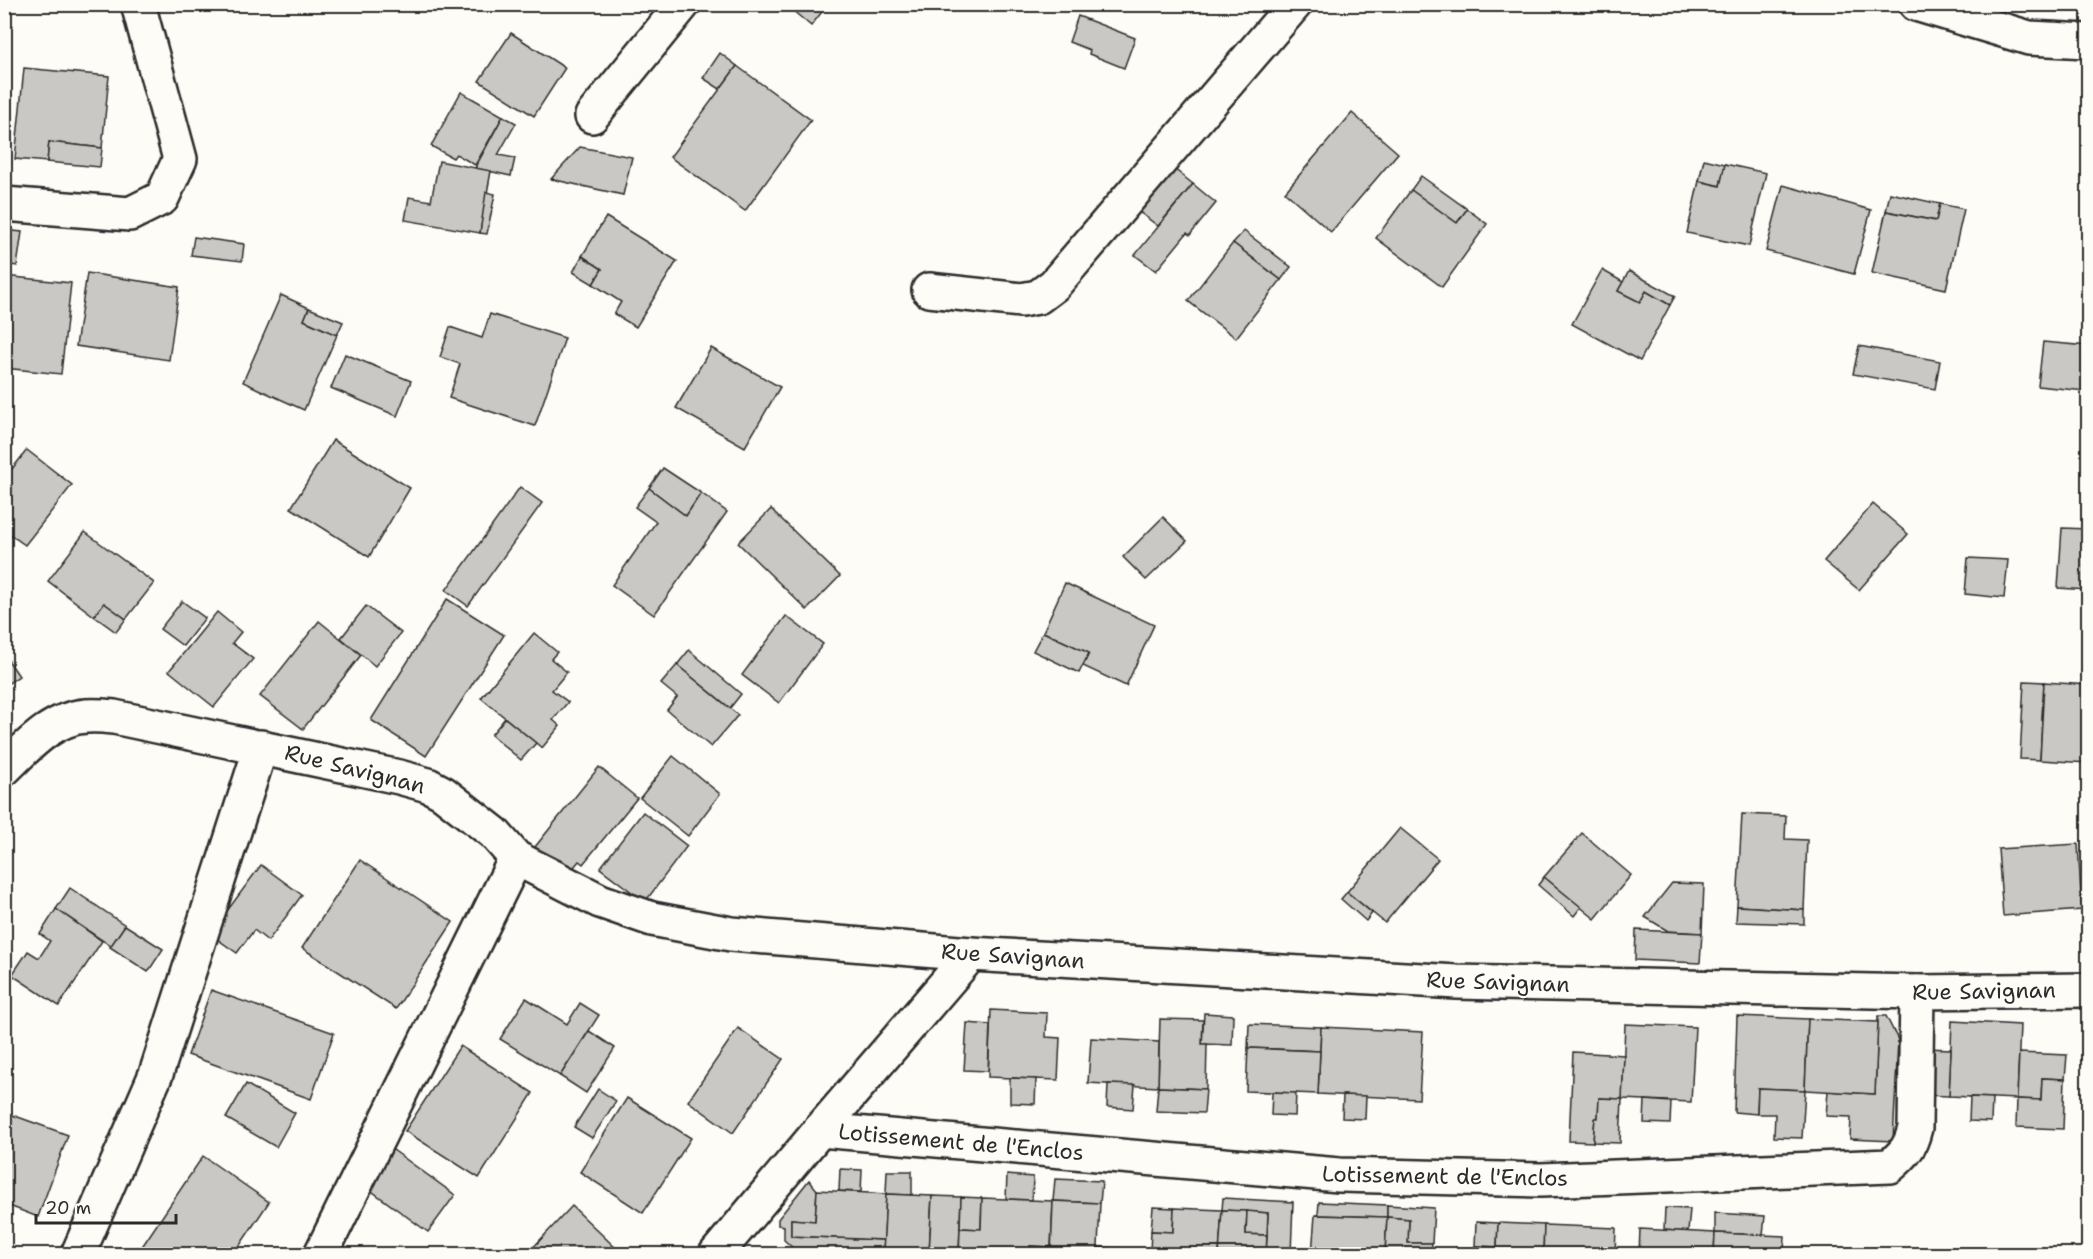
<svg xmlns="http://www.w3.org/2000/svg" width="2093" height="1259" font-family="'Shantell Sans',sans-serif">
<rect width="100%" height="100%" fill="#fdfcf7"/>
<filter id="ink" filterUnits="userSpaceOnUse"><feTurbulence type="fractalNoise" baseFrequency=".0167" numOctaves="2"/><feDisplacementMap in="SourceGraphic" scale="12" xChannelSelector="R" yChannelSelector="G"/><feConvolveMatrix kernelMatrix="1 2 1 2 8 2 1 2 1" color-interpolation-filters="sRGB"/></filter>
<g filter="url(#ink)">
<!-- building -->
<g fill="#c9c8c4" stroke="#2b2b2b" stroke-width="1.5">
<polygon points="785,4 828,4 811,26"/>
<polygon points="1078,16 1135,38 1124,68 1089,54 1090,50 1069,42"/>
<polygon points="4,25 9,25 4,68"/>
<polygon points="511,33 565,68 534,116 479,81"/>
<polygon points="720,53 737,66 720,89 703,78"/>
<polygon points="737,66 811,120 745,211 670,157"/>
<polygon points="24,68 109,76 102,148 49,142 47,162 15,159"/>
<polygon points="461,92 503,116 475,165 456,154 453,158 431,146"/>
<polygon points="1352,113 1398,153 1331,232 1285,192"/>
<polygon points="503,116 516,123 498,155 515,158 511,176 475,168"/>
<polygon points="49,142 102,148 100,167 47,162"/>
<polygon points="580,147 632,157 623,195 551,179"/>
<polygon points="1704,159 1725,164 1720,186 1699,181"/>
<polygon points="439,161 491,171 480,233 405,220 409,197 431,201"/>
<polygon points="1725,164 1766,173 1749,246 1687,233 1699,181 1720,186"/>
<polygon points="1173,168 1193,184 1158,226 1138,211"/>
<polygon points="1421,176 1467,209 1457,223 1411,190"/>
<polygon points="1193,184 1216,203 1190,235 1187,233 1156,271 1135,255"/>
<polygon points="1783,185 1871,210 1854,274 1766,251"/>
<polygon points="1411,190 1457,223 1467,209 1487,224 1442,287 1376,238"/>
<polygon points="486,192 495,194 487,234 480,233"/>
<polygon points="1890,193 1940,204 1936,221 1886,211"/>
<polygon points="1940,204 1964,209 1946,289 1872,273 1886,211 1936,221"/>
<polygon points="606,217 677,261 636,327 614,314 621,302 593,284 602,269 582,256"/>
<polygon points="4,230 22,232 17,266 4,264"/>
<polygon points="1244,231 1291,267 1281,280 1233,243"/>
<polygon points="194,237 244,244 242,261 191,255"/>
<polygon points="1233,243 1281,280 1236,338 1188,301"/>
<polygon points="582,256 602,269 593,284 573,272"/>
<polygon points="1602,270 1623,282 1618,291 1640,302 1646,291 1670,305 1640,361 1572,324"/>
<polygon points="1629,271 1675,296 1670,305 1646,291 1640,302 1618,291"/>
<polygon points="87,273 179,287 169,360 76,346"/>
<polygon points="4,276 71,283 61,374 4,368"/>
<polygon points="281,295 309,308 304,320 337,335 304,410 243,382"/>
<polygon points="309,308 343,322 337,335 304,320"/>
<polygon points="490,314 565,338 535,426 449,398 460,364 440,357 450,327 482,338"/>
<polygon points="2043,342 2088,346 2085,391 2038,386"/>
<polygon points="1859,346 1940,361 1935,389 1853,374"/>
<polygon points="711,348 780,387 745,447 676,408"/>
<polygon points="345,354 411,381 397,416 331,388"/>
<polygon points="2088,363 2088,391 2085,391"/>
<polygon points="333,440 410,488 369,557 291,508"/>
<polygon points="27,450 72,485 25,545 4,530 4,479"/>
<polygon points="663,468 701,493 686,516 649,488"/>
<polygon points="520,487 542,503 468,606 446,590"/>
<polygon points="649,488 686,516 701,493 727,512 654,615 612,585 656,522 635,507"/>
<polygon points="1873,504 1908,534 1859,590 1824,561"/>
<polygon points="771,509 840,576 807,610 738,543"/>
<polygon points="1163,517 1187,541 1146,580 1123,557"/>
<polygon points="2062,528 2088,529 2088,590 2058,588"/>
<polygon points="85,532 154,583 126,619 104,603 94,616 48,581"/>
<polygon points="1968,558 2008,560 2004,598 1965,594"/>
<polygon points="1065,583 1154,625 1126,686 1083,666 1089,653 1043,632"/>
<polygon points="447,599 504,635 426,756 371,720"/>
<polygon points="182,601 205,618 183,646 160,629"/>
<polygon points="104,603 126,619 116,632 94,616"/>
<polygon points="366,606 401,633 375,666 341,638"/>
<polygon points="217,612 241,632 232,643 253,659 214,707 169,671"/>
<polygon points="786,616 823,644 779,703 742,675"/>
<polygon points="319,621 361,655 303,729 260,696"/>
<polygon points="1043,632 1089,653 1079,673 1033,651"/>
<polygon points="534,633 557,652 551,659 567,672 552,690 568,702 553,720 560,726 542,748 481,698"/>
<polygon points="689,650 741,694 730,708 677,665"/>
<polygon points="4,654 19,676 4,686"/>
<polygon points="677,665 738,715 711,747 667,710 677,697 661,684"/>
<polygon points="2024,681 2044,682 2040,760 2020,759"/>
<polygon points="2044,682 2088,685 2088,763 2040,760"/>
<polygon points="505,718 536,743 521,760 491,735"/>
<polygon points="673,756 720,794 688,836 640,798"/>
<polygon points="599,767 637,798 583,864 579,861 564,879 531,852"/>
<polygon points="643,812 687,846 645,902 600,868"/>
<polygon points="1742,814 1786,816 1785,839 1807,840 1804,910 1737,906"/>
<polygon points="1400,828 1438,859 1385,923 1347,892"/>
<polygon points="1582,833 1631,875 1595,919 1544,877"/>
<polygon points="2078,844 2082,910 2003,916 1998,849"/>
<polygon points="360,860 453,922 396,1009 302,948"/>
<polygon points="261,865 302,895 268,941 254,930 237,953 210,934"/>
<polygon points="1544,877 1581,907 1574,916 1538,885"/>
<polygon points="1672,883 1704,884 1702,933 1668,931 1645,917"/>
<polygon points="70,888 125,925 111,946 56,909"/>
<polygon points="1347,892 1372,913 1366,921 1341,899"/>
<polygon points="1737,906 1804,910 1804,924 1736,922"/>
<polygon points="56,909 102,941 59,1006 12,975 28,951 39,958 50,941 40,934"/>
<polygon points="125,925 163,949 148,972 110,947"/>
<polygon points="1636,930 1702,933 1700,963 1635,960"/>
<polygon points="211,990 334,1033 311,1099 188,1055"/>
<polygon points="526,998 567,1024 580,1003 599,1015 560,1076 500,1039"/>
<polygon points="991,1010 1047,1013 1046,1037 1060,1038 1058,1080 988,1077"/>
<polygon points="1204,1013 1233,1015 1232,1045 1202,1044"/>
<polygon points="1737,1016 1808,1019 1805,1090 1758,1088 1757,1114 1734,1112"/>
<polygon points="1878,1016 1886,1016 1898,1040 1893,1141 1850,1139 1851,1117 1826,1116 1828,1091 1875,1094"/>
<polygon points="1160,1019 1203,1020 1202,1044 1207,1044 1206,1089 1158,1087"/>
<polygon points="1808,1019 1878,1022 1875,1094 1805,1090"/>
<polygon points="1952,1021 2020,1025 2017,1099 1949,1096"/>
<polygon points="967,1023 990,1025 988,1071 964,1070"/>
<polygon points="1249,1024 1321,1027 1320,1051 1248,1048"/>
<polygon points="1625,1024 1695,1027 1691,1102 1622,1099"/>
<polygon points="1321,1027 1423,1032 1419,1099 1318,1094"/>
<polygon points="738,1028 783,1059 733,1133 688,1101"/>
<polygon points="589,1031 615,1048 586,1093 560,1076"/>
<polygon points="1091,1038 1159,1042 1158,1087 1088,1083"/>
<polygon points="460,1046 533,1093 479,1178 405,1131"/>
<polygon points="1248,1048 1320,1051 1318,1094 1246,1091"/>
<polygon points="1925,1048 1951,1049 1949,1096 1922,1095"/>
<polygon points="1573,1052 1624,1055 1622,1099 1599,1098 1598,1118 1595,1118 1593,1142 1569,1141"/>
<polygon points="2019,1053 2067,1055 2065,1079 2042,1078 2041,1100 2017,1099"/>
<polygon points="1010,1078 1036,1079 1035,1104 1010,1103"/>
<polygon points="2042,1078 2065,1079 2063,1129 2016,1127 2017,1099 2041,1100"/>
<polygon points="246,1084 295,1113 276,1147 226,1118"/>
<polygon points="1108,1084 1135,1085 1133,1109 1107,1107"/>
<polygon points="1158,1087 1206,1089 1204,1113 1156,1111"/>
<polygon points="1758,1088 1805,1090 1802,1138 1774,1137 1775,1114 1757,1114"/>
<polygon points="598,1089 616,1101 592,1138 574,1127"/>
<polygon points="1272,1092 1296,1093 1295,1116 1271,1115"/>
<polygon points="1343,1095 1366,1096 1365,1119 1342,1118"/>
<polygon points="1970,1097 1992,1098 1991,1122 1969,1121"/>
<polygon points="627,1098 691,1138 643,1213 580,1172"/>
<polygon points="1599,1098 1622,1099 1620,1143 1593,1142 1595,1118 1598,1118"/>
<polygon points="1645,1100 1671,1102 1670,1124 1644,1123"/>
<polygon points="4,1112 68,1135 38,1217 4,1204"/>
<polygon points="389,1147 455,1195 428,1232 362,1184"/>
<polygon points="203,1156 269,1202 234,1254 137,1254"/>
<polygon points="840,1169 862,1170 861,1192 839,1191"/>
<polygon points="887,1171 912,1171 912,1195 886,1194"/>
<polygon points="1007,1175 1033,1177 1032,1200 1006,1199"/>
<polygon points="1055,1179 1102,1181 1100,1203 1053,1201"/>
<polygon points="809,1180 817,1190 815,1221 791,1219 791,1236 884,1240 883,1254 794,1254 794,1249 784,1240 784,1226 778,1225 778,1219"/>
<polygon points="817,1190 886,1194 884,1240 791,1236 791,1219 815,1221"/>
<polygon points="886,1194 932,1196 929,1254 883,1254"/>
<polygon points="932,1196 961,1197 959,1254 929,1254"/>
<polygon points="961,1197 982,1198 981,1229 960,1228"/>
<polygon points="982,1198 1053,1201 1051,1247 1030,1246 1029,1254 959,1254 960,1228 981,1229"/>
<polygon points="1223,1198 1293,1202 1291,1254 1266,1254 1268,1213 1222,1210"/>
<polygon points="1053,1201 1100,1203 1098,1247 1128,1249 1128,1254 1051,1254"/>
<polygon points="1319,1202 1387,1205 1387,1217 1318,1215"/>
<polygon points="1387,1205 1434,1208 1432,1243 1408,1243 1409,1219 1387,1217"/>
<polygon points="572,1206 622,1254 527,1254"/>
<polygon points="1153,1207 1174,1208 1173,1232 1151,1231"/>
<polygon points="1174,1208 1222,1210 1219,1254 1150,1252 1151,1231 1173,1232"/>
<polygon points="1665,1208 1690,1209 1688,1232 1664,1230"/>
<polygon points="1222,1210 1247,1211 1246,1234 1267,1235 1266,1254 1219,1254"/>
<polygon points="1247,1211 1268,1213 1267,1235 1246,1234"/>
<polygon points="1715,1213 1765,1216 1763,1235 1715,1233"/>
<polygon points="1315,1215 1387,1217 1385,1254 1312,1254"/>
<polygon points="1387,1217 1409,1219 1408,1243 1432,1243 1431,1254 1385,1254"/>
<polygon points="1476,1222 1498,1223 1497,1247 1475,1246"/>
<polygon points="1498,1223 1544,1225 1543,1254 1474,1254 1475,1246 1497,1247"/>
<polygon points="1544,1225 1616,1228 1615,1254 1543,1254"/>
<polygon points="1640,1229 1715,1233 1714,1254 1639,1254"/>
<polygon points="1715,1233 1785,1236 1784,1254 1714,1254"/>
<polygon points="1030,1246 1051,1247 1051,1254 1029,1254"/>
</g>
<g fill="none" stroke-linecap="round" stroke-linejoin="round">
<!-- minor casing -->
<g stroke="#2b2b2b" stroke-width="38">
<g id="minor">
<polyline points="1916,4 2029,38 2088,41"/>
<polyline points="592,116 683,4"/>
<polyline points="4,204 130,214 162,198 180,159 138,4"/>
<polyline points="929,290 1021,300 1038,297 1054,285 1295,4"/>
<path d="M 4,769 C 27,747 52,718 86,716 C 95,715 105,716 114,717 L 399,777 L 428,785 L 443,793 L 494,833 L 516,858 L 600,901 L 652,919 L 731,934 L 971,954 L 1457,982 L 1917,992 L 2088,990"/>
<path d="M 820,1130 L 1339,1175 L 1541,1180 L 1890,1166 C 1905,1153 1910,1148 1915,1128 L 1917,992"/>
<polyline points="78,1254 156,1074 261,747"/>
<polyline points="321,1254 516,858"/>
<polyline points="716,1254 820,1130 971,954"/>
</g>
</g>
<!-- minor -->
<use href="#minor" stroke="#fdfcf7" stroke-width="33"/>
</g>
</g>
<g text-anchor="middle" dominant-baseline="central" stroke-width="4.5" stroke-linejoin="round" paint-order="stroke">
<!-- street labels -->
<g font-size="22" fill="#2b2b2b" stroke="#fdfcf7">
<text transform="translate(355 769) rotate(14)">Rue Savignan</text>
<text transform="translate(1013 956) rotate(4)">Rue Savignan</text>
<text transform="translate(1498 982) rotate(2)">Rue Savignan</text>
<text transform="translate(1984 991) rotate(-1)">Rue Savignan</text>
<text transform="translate(961 1142) rotate(5)">Lotissement de l'Enclos</text>
<text transform="translate(1445 1176) rotate(1)">Lotissement de l'Enclos</text>
</g>
</g>
<!-- margin -->
<rect width="2093" height="1259" fill="none" stroke="#fdfcf7" stroke-width="24"/>
<rect x="12" y="12" width="2069" height="1235" fill="none" stroke="#2b2b2b" stroke-width="2" filter="url(#ink)"/>
<!-- scale -->
<path d="M36 1214v9h140v-9" fill="none" stroke="#2b2b2b" stroke-width="3"/>
<text x="45" y="1214" font-size="18" fill="#2b2b2b" stroke="#fdfcf7" stroke-width="4.5" paint-order="stroke">20 m</text>
</svg>
